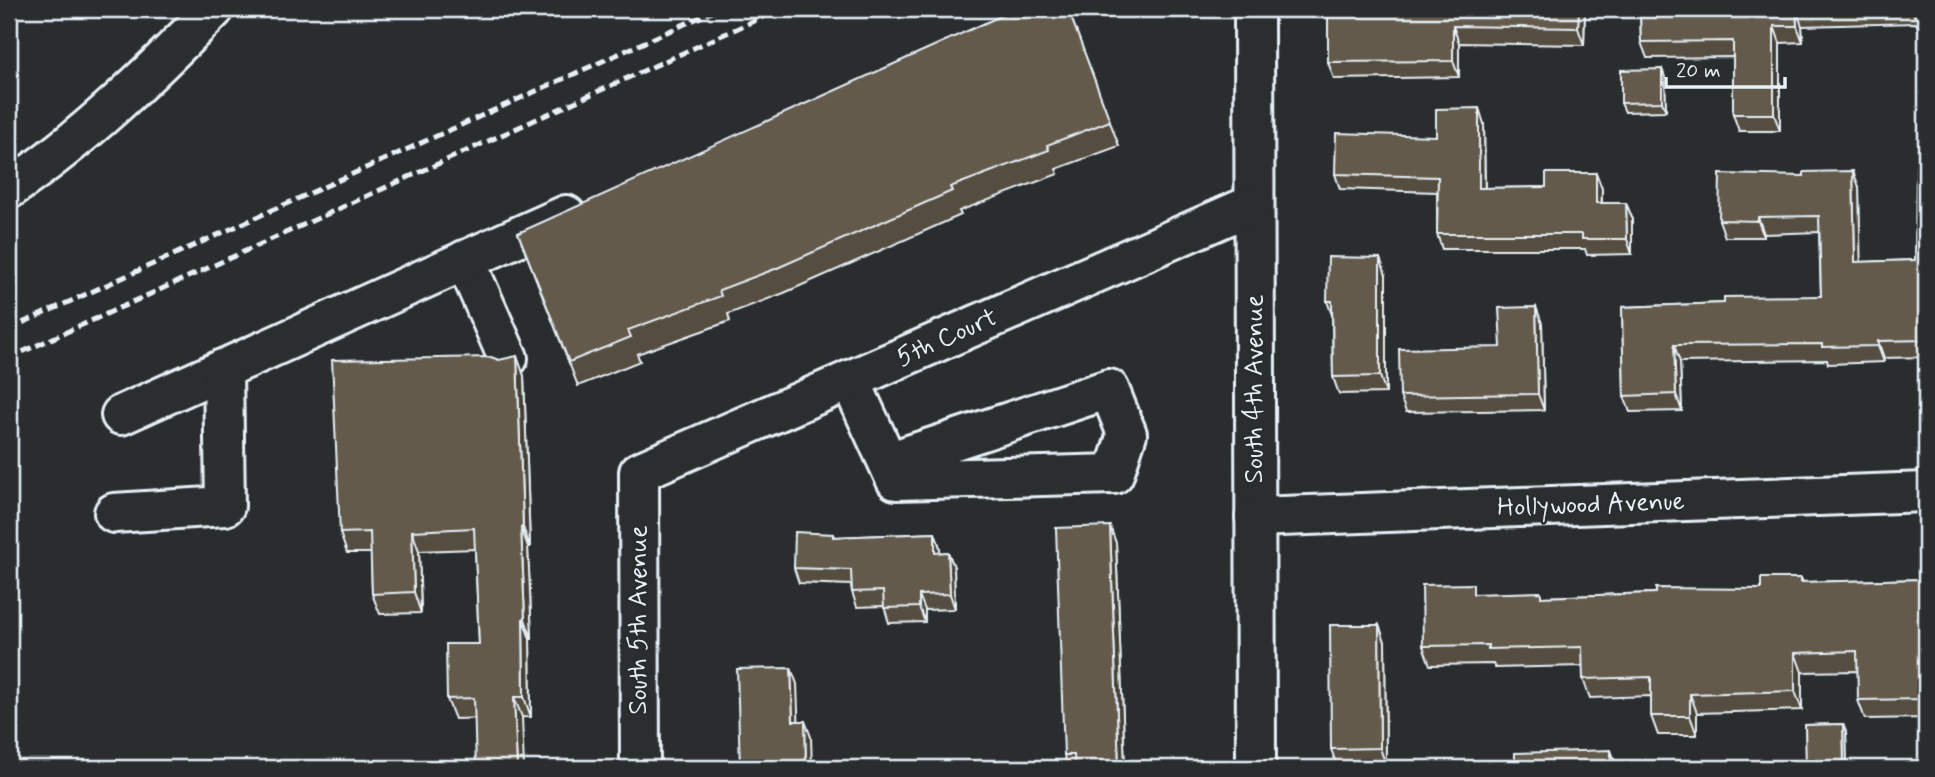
<svg xmlns="http://www.w3.org/2000/svg" width="1935" height="777" font-family="Mynerve,sans-serif">
<rect width="100%" height="100%" fill="#2a2d2e"/>
<filter id="ink" filterUnits="userSpaceOnUse"><feTurbulence type="fractalNoise" baseFrequency=".0143" numOctaves="2"/><feDisplacementMap in="SourceGraphic" scale="14" xChannelSelector="R" yChannelSelector="G"/><feConvolveMatrix kernelMatrix="1 2 1 2 8 2 1 2 1" color-interpolation-filters="sRGB"/></filter>
<g filter="url(#ink)">
<g fill="none" stroke-linecap="round" stroke-linejoin="round">
<!-- minor casing -->
<g stroke="#e8f1f8" stroke-width="44">
<g id="minor">
<polyline points="1254,9 1256,768"/>
<path d="M 9,189 C 84,138 151,73 214,9"/>
<polyline points="465,260 508,358"/>
<polyline points="850,380 896,480 1114,474 1127,434 1109,389 888,462"/>
<polyline points="121,415 566,215"/>
<polyline points="114,513 225,506 223,369"/>
<polyline points="1255,517 1926,492"/>
<polyline points="640,768 639,472 1254,204"/>
</g>
</g>
<!-- minor -->
<use href="#minor" stroke="#2a2d2e" stroke-width="38"/>
<!-- rail -->
<g stroke="#e8f1f8" stroke-width="5" stroke-dasharray="10 5" stroke-linecap="butt">
<polyline points="9,329 718,9"/>
<polyline points="9,358 780,9"/>
</g>
</g>
<!-- wall -->
<g fill="#554d40" stroke="#e8f1f8" stroke-width="2">
<polygon points="1068,9 1119,146 1056,169 1058,174 959,211 961,215 784,293 728,314 730,321 637,354 640,361 578,386 518,233"/>
<polygon points="1328,9 1585,9 1584,45 1459,43 1459,77 1334,79 1328,62"/>
<polygon points="1640,9 1926,9 1926,32 1920,32 1916,23 1802,26 1803,42 1780,43 1780,131 1739,131 1733,114 1733,57 1647,58 1641,42"/>
<polygon points="1662,69 1665,78 1666,111 1625,112 1621,103"/>
<polygon points="1484,124 1485,188 1546,187 1596,173 1602,189 1602,203 1626,203 1632,218 1632,254 1587,255 1585,249 1442,249 1437,234 1437,192 1340,189 1335,174 1436,136"/>
<polygon points="1926,166 1926,357 1884,358 1884,362 1828,364 1827,360 1680,362 1682,411 1630,412 1624,396 1622,307 1724,303 1821,296 1819,232 1764,234 1764,237 1725,237 1719,220 1859,187 1860,262 1915,260"/>
<polygon points="1386,275 1386,393 1339,394 1333,377 1332,315 1327,301"/>
<polygon points="1536,307 1542,324 1544,410 1406,412 1400,396 1501,347"/>
<polygon points="524,376 530,547 528,547 532,639 530,639 531,717 455,719 447,699 479,644 475,549 419,551 421,613 380,614 372,594 371,553 347,553 340,533"/>
<polygon points="935,533 940,548 940,553 948,552 954,567 955,609 925,610 925,622 889,623 884,606 857,607 852,592 851,585 799,583 794,568 833,534 835,537"/>
<polygon points="1116,543 1125,768 1068,768 1064,755"/>
<polygon points="1801,578 1803,582 1926,579 1926,718 1865,719 1858,700 1858,671 1802,672 1802,710 1697,713 1697,735 1658,735 1651,716 1651,696 1590,698 1583,679 1583,666 1495,668 1493,664 1430,665 1423,646 1476,594 1543,597 1761,589"/>
<polygon points="1379,625 1385,642 1386,765 1337,766 1331,749"/>
<polygon points="1843,724 1846,732 1847,768 1807,768 1805,725"/>
</g>
<!-- shaded-wall -->
<g fill="#453f34" stroke="#e8f1f8" stroke-width="2">
<polygon points="1579,9 1585,9 1584,45 1578,28"/>
<polygon points="1796,9 1802,26 1803,42 1797,26"/>
<polygon points="1453,26 1459,43 1459,77 1453,61"/>
<polygon points="1774,26 1780,43 1780,131 1774,114"/>
<polygon points="1662,69 1665,78 1666,111 1662,102"/>
<polygon points="1479,108 1484,124 1485,204 1479,188"/>
<polygon points="1853,171 1859,187 1861,278 1855,262"/>
<polygon points="1596,173 1602,189 1601,218 1596,203"/>
<polygon points="1626,203 1632,218 1632,254 1627,239"/>
<polygon points="1758,217 1764,234 1764,237 1758,221"/>
<polygon points="1380,258 1386,275 1386,393 1380,376"/>
<polygon points="1536,307 1542,324 1544,410 1538,394"/>
<polygon points="1878,341 1884,358 1884,362 1878,346"/>
<polygon points="1674,345 1680,362 1682,411 1676,394"/>
<polygon points="517,356 524,376 530,547 523,527"/>
<polygon points="1110,526 1116,543 1125,768 1119,768"/>
<polygon points="521,527 528,547 532,639 525,619"/>
<polygon points="412,531 419,551 421,613 414,592"/>
<polygon points="935,533 940,548 941,568 935,553"/>
<polygon points="948,552 954,567 955,609 950,594"/>
<polygon points="919,595 925,610 925,622 919,607"/>
<polygon points="523,619 530,639 531,717 524,697"/>
<polygon points="1379,625 1385,642 1386,765 1380,748"/>
<polygon points="1795,653 1802,672 1802,710 1795,691"/>
<polygon points="791,668 797,684 799,737 793,721"/>
<polygon points="1690,694 1697,713 1697,735 1690,716"/>
<polygon points="514,697 522,717 524,768 517,768"/>
<polygon points="805,721 811,737 812,768 806,768"/>
<polygon points="1843,724 1846,732 1847,768 1844,768 1844,766"/>
<polygon points="1611,750 1617,767 1617,768 1611,768"/>
</g>
<!-- building -->
<g fill="#635a4b" stroke="#e8f1f8" stroke-width="2">
<polygon points="1016,9 1068,9 1110,121 1047,145 1049,150 950,187 952,191 775,269 719,290 721,296 628,330 631,337 569,362 518,233"/>
<polygon points="1328,9 1579,9 1578,28 1453,26 1453,61 1328,62"/>
<polygon points="1640,9 1820,9 1796,9 1797,26 1774,26 1774,114 1733,114 1733,41 1641,42"/>
<polygon points="1913,9 1926,9 1926,15 1914,16"/>
<polygon points="1662,69 1662,102 1621,103 1621,70"/>
<polygon points="1479,108 1479,188 1546,187 1546,173 1596,173 1596,203 1626,203 1627,239 1582,239 1582,234 1437,234 1438,177 1335,174 1336,133 1436,136 1436,109"/>
<polygon points="1916,166 1926,166 1926,340 1878,341 1878,346 1822,347 1822,344 1674,345 1676,394 1624,396 1622,307 1724,303 1724,297 1821,296 1819,216 1758,217 1758,221 1719,220 1720,174 1804,176 1804,172 1853,171 1855,262 1915,260"/>
<polygon points="1328,257 1380,258 1380,376 1333,377 1332,301 1327,301"/>
<polygon points="1536,307 1538,394 1400,396 1399,349 1501,347 1499,308"/>
<polygon points="517,356 523,527 521,527 525,619 523,619 524,697 514,697 517,768 476,768 474,698 447,699 446,644 479,644 474,528 412,531 414,592 372,594 370,532 340,533 332,360 491,357 499,360"/>
<polygon points="1110,526 1119,768 1075,768 1074,755 1064,755 1056,528"/>
<polygon points="795,532 833,534 833,537 935,533 935,553 948,552 950,594 919,595 919,607 884,608 883,591 852,592 851,570 794,568"/>
<polygon points="1761,578 1801,578 1801,582 1926,579 1926,699 1858,700 1857,651 1795,653 1795,691 1690,694 1690,716 1651,716 1651,677 1583,679 1582,647 1488,649 1488,645 1423,646 1422,585 1473,584 1473,594 1541,592 1541,597 1656,593 1656,588 1761,589"/>
<polygon points="1330,625 1379,625 1380,748 1331,749"/>
<polygon points="791,668 793,721 805,721 806,768 740,768 737,669"/>
<polygon points="1843,724 1844,766 1806,768 1805,725"/>
<polygon points="1611,750 1611,768 1515,768 1515,753"/>
</g>
</g>
<g text-anchor="middle" dominant-baseline="central" stroke-width="5" stroke-linejoin="round" paint-order="stroke">
<!-- street labels -->
<g font-size="26" fill="#e8f1f8" stroke="#2a2d2e">
<text transform="translate(947 338) rotate(-24)">5th Court</text>
<text transform="translate(1255 389) rotate(-90)">South 4th Avenue</text>
<text transform="translate(1591 505) rotate(-2)">Hollywood Avenue</text>
<text transform="translate(639 620) rotate(-90)">South 5th Avenue</text>
</g>
</g>
<!-- margin -->
<rect width="1935" height="777" fill="none" stroke="#2a2d2e" stroke-width="35"/>
<rect x="18" y="18" width="1900" height="742" fill="none" stroke="#e8f1f8" stroke-width="2.5" filter="url(#ink)"/>
<!-- scale -->
<path d="M1666 77v10h119v-10" fill="none" stroke="#e8f1f8" stroke-width="3.5"/>
<text x="1676" y="77" font-size="21" fill="#e8f1f8" stroke="#2a2d2e" stroke-width="5" paint-order="stroke">20 m</text>
</svg>
